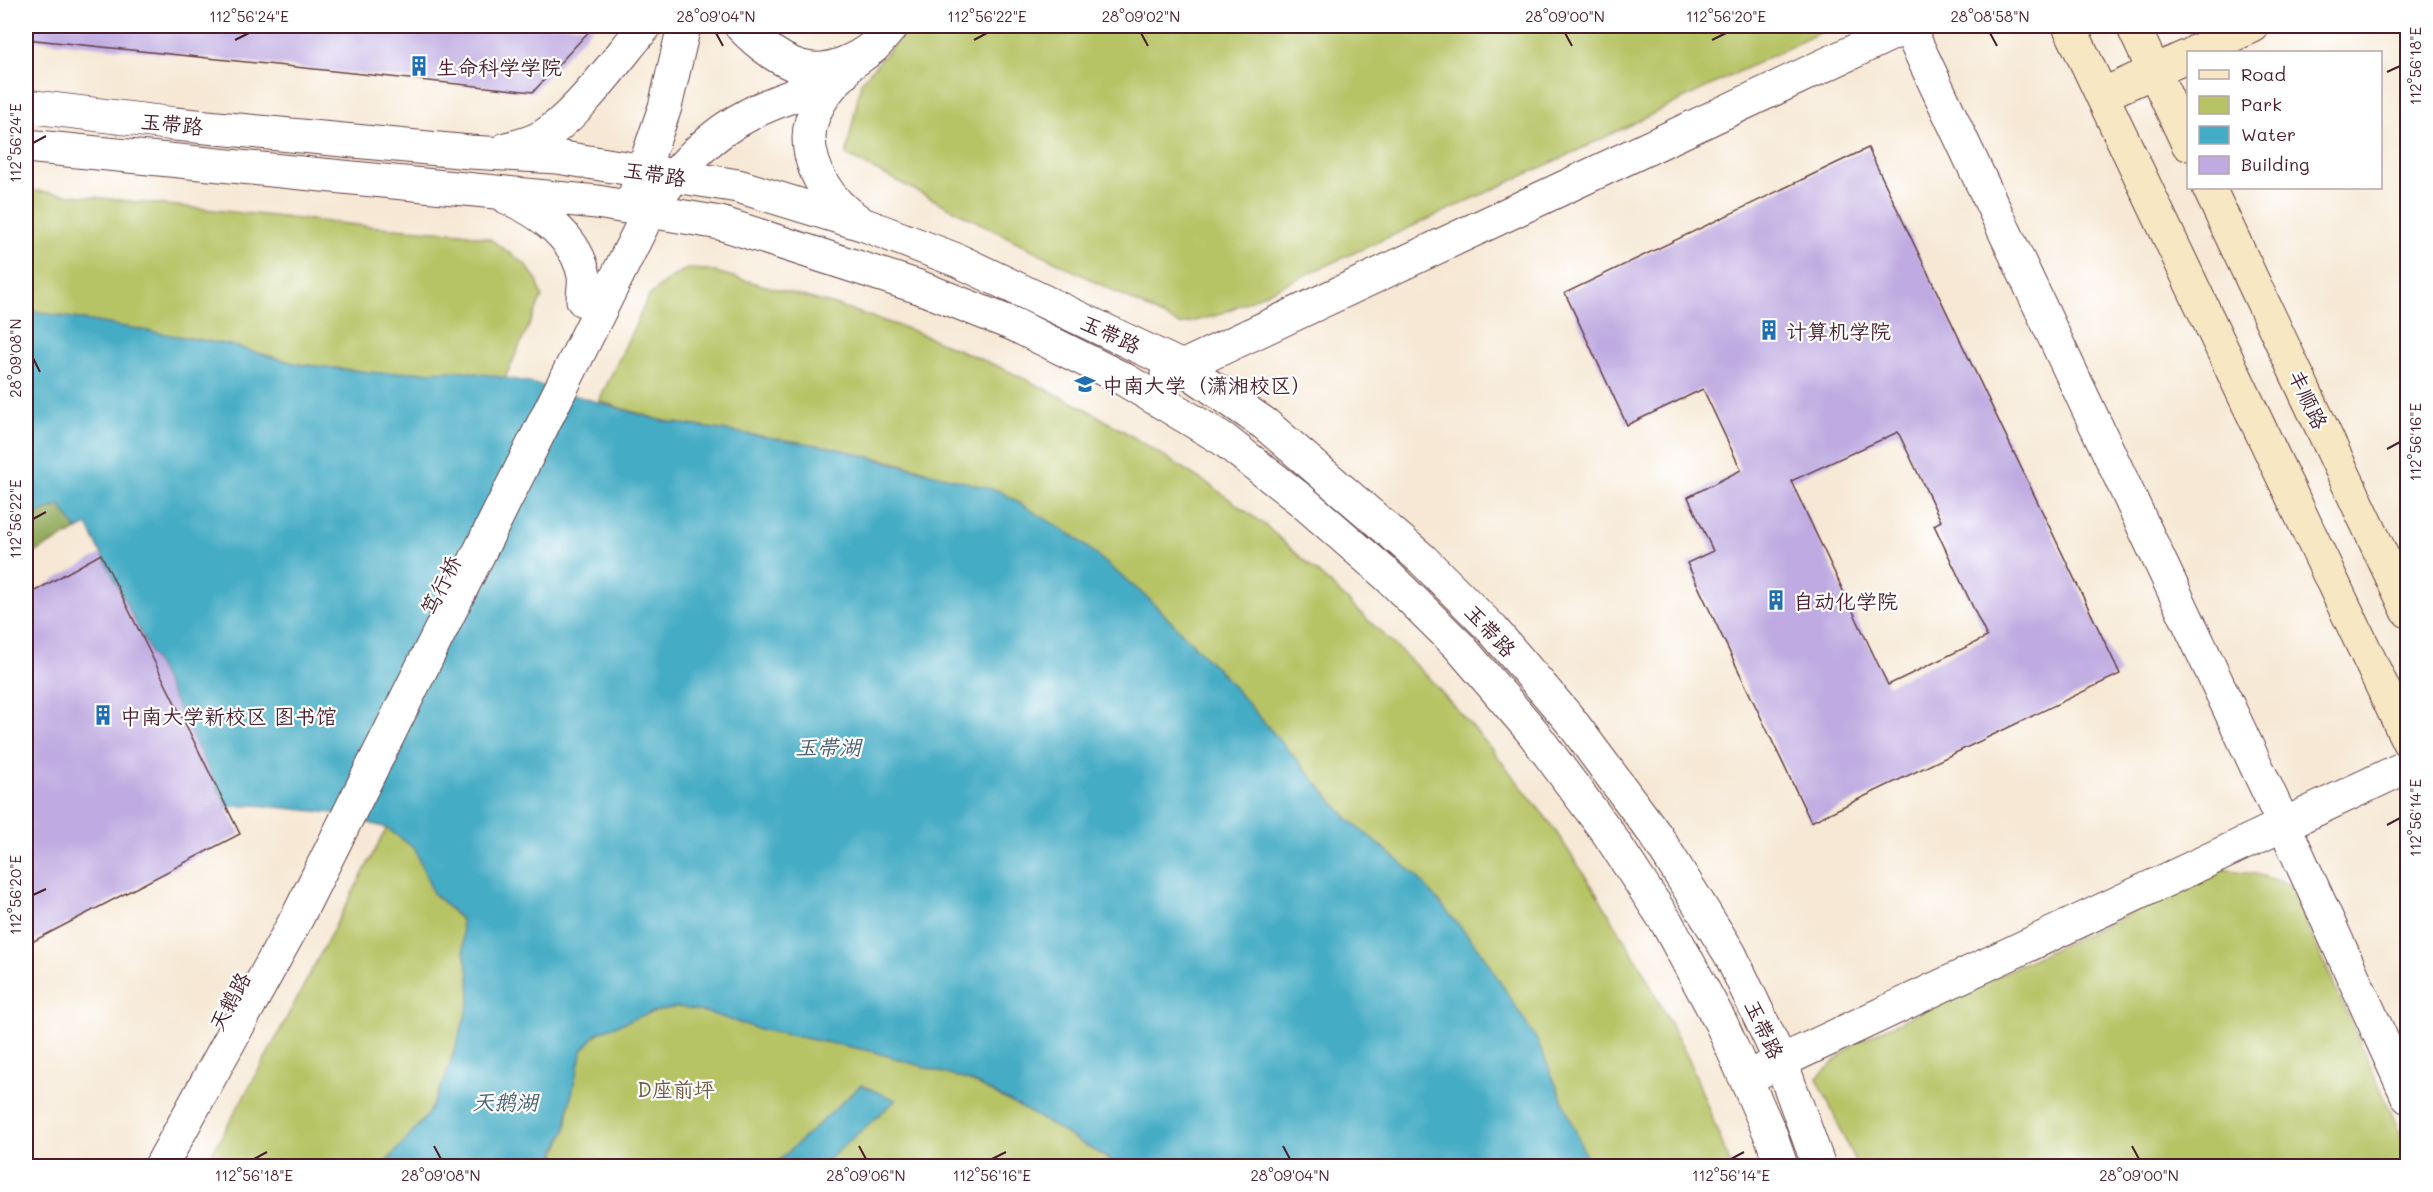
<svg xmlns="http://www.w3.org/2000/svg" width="2433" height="1192" font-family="Mali,'LXGW WenKai TC',sans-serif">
<rect width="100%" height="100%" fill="#fff"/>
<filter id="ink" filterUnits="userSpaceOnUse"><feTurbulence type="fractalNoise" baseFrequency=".0167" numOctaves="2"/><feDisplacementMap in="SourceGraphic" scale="12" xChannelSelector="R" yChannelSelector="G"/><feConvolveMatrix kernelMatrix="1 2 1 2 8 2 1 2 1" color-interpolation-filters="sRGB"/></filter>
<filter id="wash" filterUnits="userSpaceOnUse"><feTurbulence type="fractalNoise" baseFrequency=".008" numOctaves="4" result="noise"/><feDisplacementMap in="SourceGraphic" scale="24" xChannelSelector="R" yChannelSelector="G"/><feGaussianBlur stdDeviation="1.35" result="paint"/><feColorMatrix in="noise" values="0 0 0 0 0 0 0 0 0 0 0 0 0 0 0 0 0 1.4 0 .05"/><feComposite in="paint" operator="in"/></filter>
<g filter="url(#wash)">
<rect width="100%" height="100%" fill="#f6e8d4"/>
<!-- green -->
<g fill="#b7c466" stroke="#807248" stroke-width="1.5">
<polygon points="910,26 1833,26 1564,157 1218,315 1180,325 846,155 861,82"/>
<polygon points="26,190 366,226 463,233 490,239 525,264 537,280 542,297 505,378 464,371 379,373 297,364 230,345 26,310"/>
<polygon points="687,269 708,270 842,307 911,330 1002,368 1084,408 1130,435 1213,487 1266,526 1327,581 1428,677 1489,746 1550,823 1594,889 1642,969 1691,1064 1731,1166 1590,1166 1538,1042 1416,875 1348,819 1224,676 1150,600 1075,537 918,468 830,447 663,421 599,401 649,296 670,278"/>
<polygon points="387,828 415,849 433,893 461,920 464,951 469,974 470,1000 464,1021 445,1079 428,1114 383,1166 205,1166 267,1055"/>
<polygon points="2223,869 2256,874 2289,884 2407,1148 2407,1166 1857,1166 1817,1078 1855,1043"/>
<path d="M 678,1007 L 709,1013 L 758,1029 L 871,1051 L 973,1082 L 1031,1113 L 1120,1166 L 556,1166 C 555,1144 563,1144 566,1127 C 570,1107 573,1066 583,1050 C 602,1020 646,1013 678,1007 Z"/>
</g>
<!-- forest -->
<polygon fill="#91aa5b" stroke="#6e6443" stroke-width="1.5" points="61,505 77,530 26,557 26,518"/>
<!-- water -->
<g fill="#45acc5" stroke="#486678" stroke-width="1.5">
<polygon points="26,310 230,345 297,364 379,373 464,371 528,382 663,421 830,447 1000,491 1075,537 1150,600 1224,676 1348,819 1416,875 1480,950 1538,1042 1590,1166 1120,1166 1031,1113 973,1082 871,1051 758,1029 709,1013 678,1007 652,1012 597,1033 582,1051 568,1110 566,1130 555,1151 556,1166 383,1166 428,1114 445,1079 464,1021 470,1000 469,974 464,951 461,919 433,893 415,849 387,828 333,813 256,805 227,807 87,525 77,530 60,505 26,518"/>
<polygon points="861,1085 896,1100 821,1166 773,1166"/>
</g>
<g id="blocks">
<!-- building -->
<g fill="#bfabe1" fill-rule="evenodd">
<polygon points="26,26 594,26 533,92 26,39"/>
<path d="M 1868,148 L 2120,674 L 1811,822 L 1687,563 L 1713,551 L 1688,497 L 1741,470 L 1703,389 L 1627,425 L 1565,293 ZM 1898,432 L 1941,521 L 1934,525 L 1987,637 L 1888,685 L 1791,481 Z"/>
<polygon points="101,554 240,834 26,945 26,596"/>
</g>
</g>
</g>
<g filter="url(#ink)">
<use href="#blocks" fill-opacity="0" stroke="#643d44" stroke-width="1.5"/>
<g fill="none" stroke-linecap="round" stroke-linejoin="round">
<!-- street casing -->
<g stroke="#643d44" stroke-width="35">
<g id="street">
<path d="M 741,26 C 757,43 786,67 812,69 C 832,71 858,59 873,47 C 880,41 886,32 892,26"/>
<polyline points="1908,26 2284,825 2408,1097"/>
<path d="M 843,74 C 826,89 809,114 809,138 C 810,171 830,203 857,220"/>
<polyline points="26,106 175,124 470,152 557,157 738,186 865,225 959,261 1182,367 1265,424 1422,559 1492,629 1570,720 1657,837 1730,954 1781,1062 1819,1166"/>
<polyline points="26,146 597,202 720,223 919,287 1015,325 1125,380 1223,439 1301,500 1387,575 1459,646 1531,730 1608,833 1667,923 1721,1023 1772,1138 1781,1166"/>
<path d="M 506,149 C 519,146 533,143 545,135 C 579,113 618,58 645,26"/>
<polyline points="636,192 665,107 684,26"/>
<path d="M 508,198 C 541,212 577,238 584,276 C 585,283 583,292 583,300"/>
<polyline points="1167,374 1908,26"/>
<polyline points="1761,1071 2408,766"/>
<path d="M 161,1166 L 298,916 L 649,212 C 674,172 708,135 750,114 C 770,103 792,97 813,87 C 835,76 854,62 874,46"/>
</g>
</g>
<!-- secondary casing -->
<g stroke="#643d44" stroke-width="35">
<g id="secondary">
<polyline points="2069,26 2408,741"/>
<polyline points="2133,26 2188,144"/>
<polyline points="2195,52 2253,26"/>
<polyline points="2102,95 2188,56"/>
<polyline points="2209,188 2408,611"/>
</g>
</g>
<!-- street -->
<use href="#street" stroke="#fff" stroke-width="33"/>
<!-- secondary -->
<use href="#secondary" stroke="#f7e8c3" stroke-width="33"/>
</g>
</g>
<!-- ticks -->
<path fill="none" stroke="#4a1f2b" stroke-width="2" d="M 716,33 L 723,46M 1141,33 L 1148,46M 1565,33 L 1572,46M 1990,33 L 1997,46M 235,40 L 249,33M 974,40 L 987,33M 1712,40 L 1726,33M 2387,72 L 2400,66M 33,143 L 46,136M 33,358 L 40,372M 2387,449 L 2400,442M 33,519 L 46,512M 2387,825 L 2400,818M 33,895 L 46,889M 434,1146 L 441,1159M 859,1146 L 866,1159M 1283,1146 L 1290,1159M 2132,1146 L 2139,1159M 254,1159 L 267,1152M 992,1159 L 1006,1152M 1731,1159 L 1744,1152"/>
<!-- icons -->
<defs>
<g id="building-bare" transform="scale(1.62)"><path d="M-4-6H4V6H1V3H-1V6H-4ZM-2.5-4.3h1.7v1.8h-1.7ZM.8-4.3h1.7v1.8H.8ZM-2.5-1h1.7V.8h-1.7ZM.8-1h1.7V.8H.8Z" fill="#1f6fb2" stroke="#fff" stroke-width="2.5" paint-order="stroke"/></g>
<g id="university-bare" transform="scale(1.62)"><path d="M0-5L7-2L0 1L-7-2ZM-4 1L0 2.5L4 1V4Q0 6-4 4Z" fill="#1f6fb2" stroke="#fff" stroke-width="2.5" paint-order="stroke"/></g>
</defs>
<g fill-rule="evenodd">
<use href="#building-bare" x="419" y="66"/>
<use href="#building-bare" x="1769" y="330"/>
<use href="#university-bare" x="1085" y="384"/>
<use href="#building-bare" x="1776" y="600"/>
<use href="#building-bare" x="103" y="715"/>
</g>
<g text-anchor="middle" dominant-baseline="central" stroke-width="4.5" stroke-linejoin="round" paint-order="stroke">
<!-- poi labels -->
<g font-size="21" fill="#4a1f2b" stroke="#fff" text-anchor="start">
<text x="436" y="66">生命科学学院</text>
<text x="1786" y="330">计算机学院</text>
<text x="1102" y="384">中南大学（潇湘校区）</text>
<text x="1793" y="600">自动化学院</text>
<text x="120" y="715">中南大学新校区 图书馆</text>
</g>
<!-- street labels -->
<g font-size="21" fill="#4a1f2b" stroke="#fff">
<text transform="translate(172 123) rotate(6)">玉带路</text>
<text transform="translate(655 173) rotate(9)">玉带路</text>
<text transform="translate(1111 333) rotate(25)">玉带路</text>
<text transform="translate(2309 399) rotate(65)">丰顺路</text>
<text transform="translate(440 585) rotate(-64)">笃行桥</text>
<text transform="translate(1491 630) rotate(47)">玉带路</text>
<text transform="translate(229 1001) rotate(-62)">天鹅路</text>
<text transform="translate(1765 1029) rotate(65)">玉带路</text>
</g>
<!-- park labels -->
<g font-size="21" fill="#705940" stroke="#fff">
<text x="676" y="1088">D座前坪</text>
</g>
<!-- water labels -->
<g font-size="22" font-style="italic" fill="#485e70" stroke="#fff">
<text x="828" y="746">玉带湖</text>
<text x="505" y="1101">天鹅湖</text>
</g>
</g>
<!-- margin -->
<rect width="2433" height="1192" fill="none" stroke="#fff" stroke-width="66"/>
<!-- legend -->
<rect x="2187" y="51" width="195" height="138" fill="#ffffff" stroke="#b7a5aa" stroke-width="1.5"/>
<rect x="2199" y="70" width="30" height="9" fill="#f7e8c3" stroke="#b7a5aa" stroke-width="1.5"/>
<text x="2241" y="81" font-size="18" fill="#4a1f2b">Road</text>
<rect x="2199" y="96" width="30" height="18" fill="#b7c466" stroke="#b7a5aa" stroke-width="1.5"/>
<text x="2241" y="111" font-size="18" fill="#4a1f2b">Park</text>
<rect x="2199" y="126" width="30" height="18" fill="#45acc5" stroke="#b7a5aa" stroke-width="1.5"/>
<text x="2241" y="141" font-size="18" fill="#4a1f2b">Water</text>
<rect x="2199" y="156" width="30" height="18" fill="#bfabe1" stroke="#b7a5aa" stroke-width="1.5"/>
<text x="2241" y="171" font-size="18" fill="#4a1f2b">Building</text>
<rect x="33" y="33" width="2367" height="1126" fill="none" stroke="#4a1f2b" stroke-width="2"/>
<g font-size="15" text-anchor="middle" fill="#4a1f2b">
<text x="249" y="22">112°56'24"E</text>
<text x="716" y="22">28°09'04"N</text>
<text x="987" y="22">112°56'22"E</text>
<text x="1141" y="22">28°09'02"N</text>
<text x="1565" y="22">28°09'00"N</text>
<text x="1726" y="22">112°56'20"E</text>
<text x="1990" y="22">28°08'58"N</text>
<text transform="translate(2416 66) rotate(-90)" y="5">112°56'18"E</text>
<text transform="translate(16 143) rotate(-90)" y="5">112°56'24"E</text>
<text transform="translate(16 358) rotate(-90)" y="5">28°09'08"N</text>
<text transform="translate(2416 442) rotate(-90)" y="5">112°56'16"E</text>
<text transform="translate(16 519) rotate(-90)" y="5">112°56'22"E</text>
<text transform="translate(2416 818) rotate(-90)" y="5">112°56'14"E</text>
<text transform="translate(16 895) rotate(-90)" y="5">112°56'20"E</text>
<text x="254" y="1181">112°56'18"E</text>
<text x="441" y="1181">28°09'08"N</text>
<text x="866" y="1181">28°09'06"N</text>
<text x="992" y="1181">112°56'16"E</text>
<text x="1290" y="1181">28°09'04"N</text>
<text x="1731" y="1181">112°56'14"E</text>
<text x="2139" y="1181">28°09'00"N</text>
</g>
</svg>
